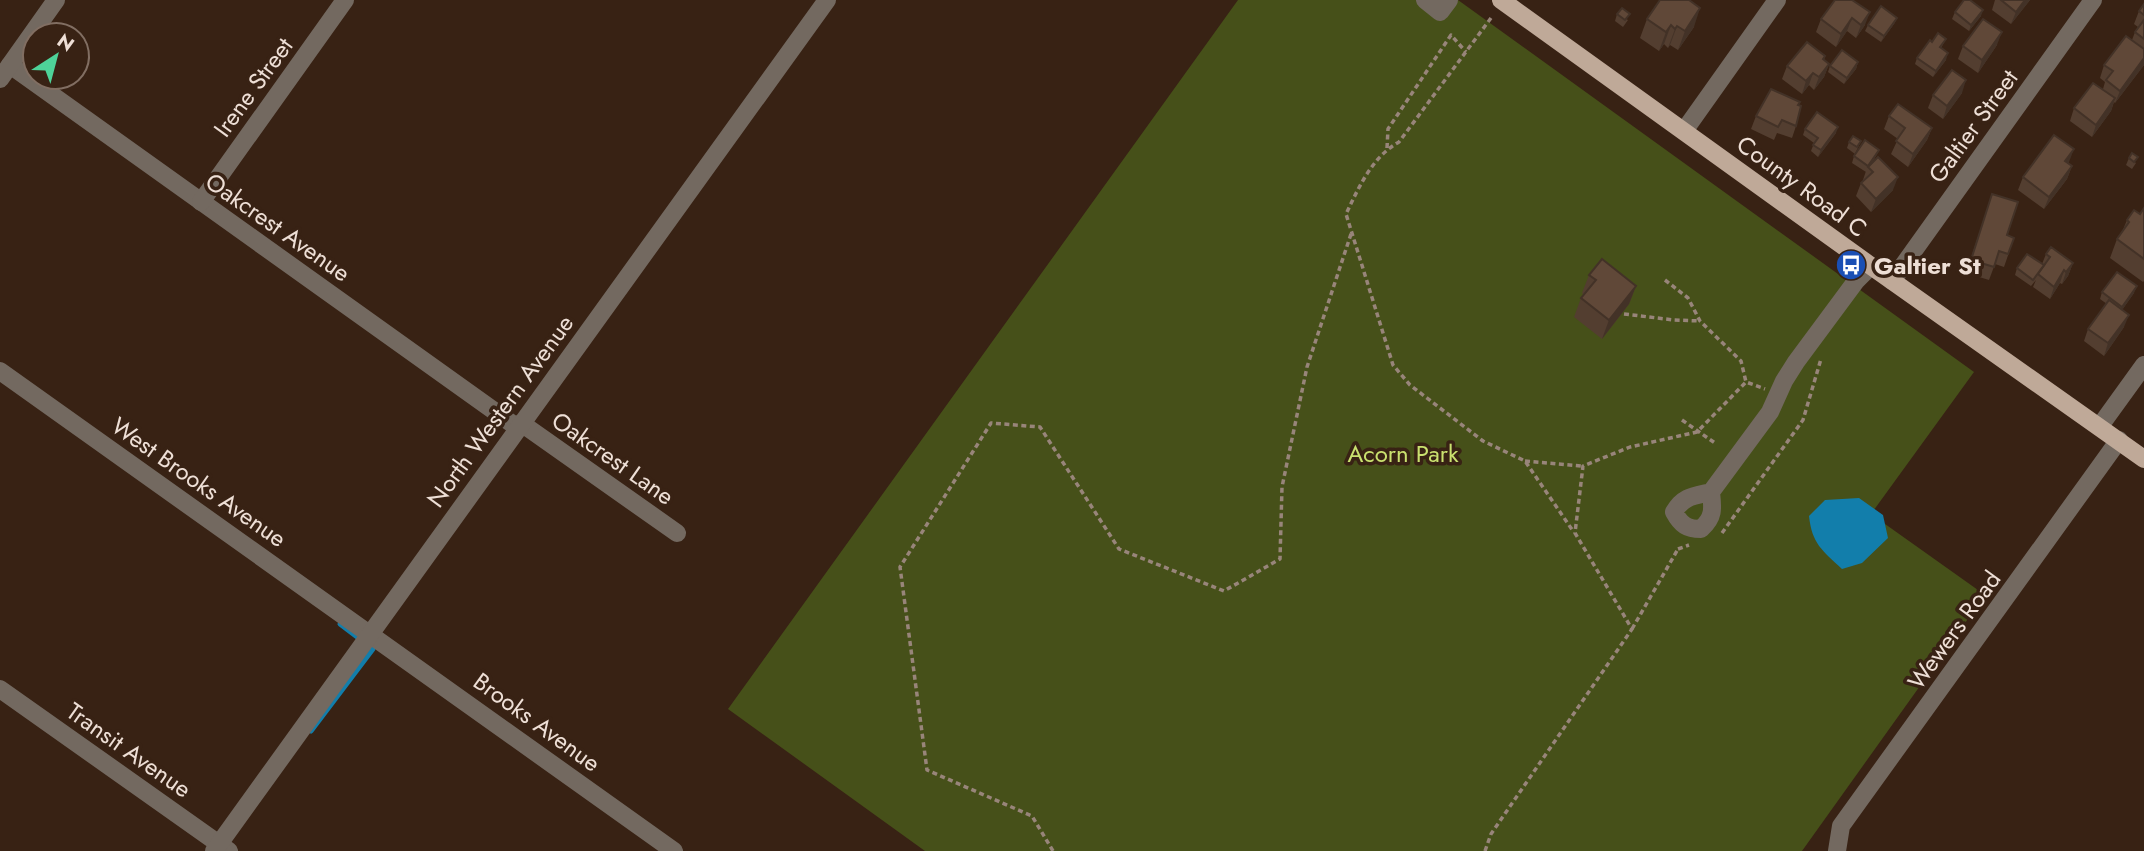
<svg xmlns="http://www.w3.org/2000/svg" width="2144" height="851" font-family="Jost,sans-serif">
<rect width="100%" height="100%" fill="#382214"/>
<!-- green -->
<polygon fill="#465019" points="1238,0 1458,0 1974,372 1871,514 1985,595 1802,851 925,851 728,709"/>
<!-- water -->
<path fill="#127eab" d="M 1859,498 L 1883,515 L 1888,538 L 1862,563 L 1842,569 C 1822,550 1812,544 1809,516 L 1825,500 Z"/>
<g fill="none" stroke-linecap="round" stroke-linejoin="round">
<!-- stream -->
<polyline stroke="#127eab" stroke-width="5" points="311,731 373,649 340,624"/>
<!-- path -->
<g stroke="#98857a" stroke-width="3.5" stroke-dasharray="5 3.5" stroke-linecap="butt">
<path d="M 1491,18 L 1399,142 C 1372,157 1359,187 1346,214 L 1393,365 L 1410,385 L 1483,441 L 1525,461 L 1573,531"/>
<polyline points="1387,148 1388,129 1451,35 1466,52"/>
<polyline points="1665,280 1688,298 1700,321 1741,361 1746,382"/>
<polyline points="1624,314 1674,320 1700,321"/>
<polyline points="1682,420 1715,443"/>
<polyline points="1525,461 1582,466"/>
<polyline points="1722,533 1803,420 1821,359"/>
<polyline points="1678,549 1689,545"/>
<polyline points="1632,629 1678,549"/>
<polyline points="1053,851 1032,816 927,770 900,567 991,423 1040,427 1119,549 1224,591 1280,559 1282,487 1307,367 1352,231"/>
<polyline points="1485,851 1491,834 1632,629 1575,533 1583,466 1630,447 1697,432 1746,382 1765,389"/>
</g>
<!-- minor -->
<g stroke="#736960" stroke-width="18">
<polyline points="1425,0 1440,12 1449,0"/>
<polyline points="10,65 518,428"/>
<polyline points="0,79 56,0"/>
<polyline points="1684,131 1777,0"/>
<polyline points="201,202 345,0"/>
<polyline points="1892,281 2093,0"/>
<polyline points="0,371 674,851"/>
<polyline points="521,423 677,533"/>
<polyline points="2100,426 2144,365"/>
<path d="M 1711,492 C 1713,509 1714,517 1701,529 C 1687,529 1681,525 1674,512 C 1683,496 1694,496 1711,492 L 1770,412 L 1784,381 L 1796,362 L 1856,281 L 1871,266"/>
<polyline points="0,689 229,851"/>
<polyline points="214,851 827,0"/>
<polyline points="1837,851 1841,826 2119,440"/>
</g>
<!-- major -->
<polyline stroke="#bfa998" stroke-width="18" points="1501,0 1871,266 2144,459"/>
</g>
<!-- wall -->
<g fill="#533e30">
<polygon points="1835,0 1865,25 1856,38 1847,31 1836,47 1816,32 1821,19"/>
<polygon points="1995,0 2030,0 2011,24 1992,10"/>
<polygon points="2144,4 2144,65 2115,103 2114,102 2111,111 2092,137 2070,121 2074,108 2103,89 2105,82 2100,78 2104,65 2132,40 2135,32 2138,27 2134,24 2139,11"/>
<polygon points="1955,12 1981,16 1969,31 1952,19"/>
<polygon points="1617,14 1628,20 1623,27 1615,21"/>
<polygon points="1897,18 1894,24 1881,42 1865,31 1868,25"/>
<polygon points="1647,19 1694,27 1678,50 1670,45 1668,48 1664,44 1659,51 1640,38"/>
<polygon points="1946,39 1941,48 1946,60 1933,77 1915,64 1917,58 1932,42"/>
<polygon points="1997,45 1978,73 1958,59 1963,46"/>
<polygon points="1825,56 1824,60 1829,64 1824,77 1814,90 1809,85 1802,94 1782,79 1787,66"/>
<polygon points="1858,62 1856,69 1844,84 1828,72 1830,66"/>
<polygon points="1962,93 1943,119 1928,108 1933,95"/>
<polygon points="1798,105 1796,126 1792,138 1777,133 1774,140 1751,129 1756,116"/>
<polygon points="1889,116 1932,128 1927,140 1908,167 1891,154 1898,139 1884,129"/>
<polygon points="1805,129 1836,133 1818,157 1811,151 1814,143 1803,135"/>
<polygon points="1861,141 1855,154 1847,148 1849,142"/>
<polygon points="1879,150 1876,156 1872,163 1893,190 1871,212 1856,196 1861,183 1864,180 1863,180 1866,171 1866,172 1852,163 1854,156"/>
<polygon points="2129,158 2136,163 2132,169 2126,165"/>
<polygon points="2069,162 2068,164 2072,166 2067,179 2044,209 2018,190 2023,177"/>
<polygon points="1988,206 2007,235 2014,238 2004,267 1995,264 1989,280 1966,273"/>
<polygon points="2144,208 2144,281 2143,282 2110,258 2117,239 2122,232 2127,220 2140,214"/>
<polygon points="2046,254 2073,263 2068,276 2062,284 2060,283 2050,299 2033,287 2036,280 2031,286 2015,275 2017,268 2042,264"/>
<polygon points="1589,275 1636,286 1629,304 1602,339 1574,317 1581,298 1584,295 1582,293"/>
<polygon points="2102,292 2134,293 2122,310 2124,327 2104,356 2084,341 2088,329 2107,304 2100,299"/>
</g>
<!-- shaded-wall -->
<g fill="#433227">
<polygon points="2025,0 2030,0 2011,24 2016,12"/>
<polygon points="1700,8 1694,27 1678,50 1685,31"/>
<polygon points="1983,10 1981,16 1969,31 1971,25"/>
<polygon points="1870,12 1865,25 1856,38 1861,25"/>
<polygon points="1852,18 1847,31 1836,47 1841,34"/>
<polygon points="1897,18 1894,24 1881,42 1884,36"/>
<polygon points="1671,25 1664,44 1659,51 1666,32"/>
<polygon points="1677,26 1670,45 1668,48 1675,29"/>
<polygon points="2002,32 1997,45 1978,73 1982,60"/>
<polygon points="1948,53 1946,60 1933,77 1936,71"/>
<polygon points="2144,58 2144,65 2115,103 2120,91"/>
<polygon points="1858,62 1856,69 1844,84 1847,78"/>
<polygon points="1829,64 1824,77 1814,90 1819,77"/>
<polygon points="1813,73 1809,85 1802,94 1806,81"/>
<polygon points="1966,80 1962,93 1943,119 1947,106"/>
<polygon points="2115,98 2111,111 2092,137 2096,125"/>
<polygon points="1838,127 1836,133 1818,157 1821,150"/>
<polygon points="1932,128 1927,140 1908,167 1913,154"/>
<polygon points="2074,149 2069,162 2060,174 2065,161"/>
<polygon points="2072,166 2067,179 2044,209 2049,197"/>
<polygon points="1898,177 1893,190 1871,212 1876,199"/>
<polygon points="2073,263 2068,276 2062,284 2066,272"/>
<polygon points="2064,270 2060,283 2050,299 2054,287"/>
<polygon points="1636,286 1629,304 1602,339 1609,320"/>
<polygon points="2137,286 2134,293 2120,313 2122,307"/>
<polygon points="2129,315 2124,327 2104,356 2108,343"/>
</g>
<!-- building -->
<g fill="#604838" stroke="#433227" stroke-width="2">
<polygon points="1660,0 1689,0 1700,8 1685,31 1677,26 1675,29 1671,25 1666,32 1647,19"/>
<polygon points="1835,0 1852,0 1870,12 1861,25 1852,18 1841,34 1821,19"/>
<polygon points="1964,0 1970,0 1983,10 1971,25 1955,12"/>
<polygon points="2001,0 2025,0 2016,12"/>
<polygon points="2144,4 2144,15 2139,11"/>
<polygon points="1881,6 1897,18 1884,36 1868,25"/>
<polygon points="1622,8 1630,14 1625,20 1617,14"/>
<polygon points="1983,19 2002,32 1982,60 1963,46"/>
<polygon points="2144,20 2144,39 2135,32"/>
<polygon points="1938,33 1946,39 1940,47 1948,53 1936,71 1917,58 1930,40 1932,42"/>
<polygon points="2126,36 2144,49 2144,58 2120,91 2106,80 2113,71 2104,65"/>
<polygon points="1807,42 1825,56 1823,59 1829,64 1819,77 1813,73 1806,81 1787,66"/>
<polygon points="1842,50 1858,62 1847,78 1830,66"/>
<polygon points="1952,70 1966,80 1947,106 1933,95"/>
<polygon points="2093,83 2115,98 2096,125 2074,108"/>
<polygon points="1771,89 1800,102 1798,105 1801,106 1796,126 1782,120 1778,127 1756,116"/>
<polygon points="1898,104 1932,128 1913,154 1896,141 1905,128 1889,116"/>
<polygon points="1817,112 1838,127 1821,150 1813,145 1818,138 1805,129"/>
<polygon points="2054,135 2074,149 2065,161 2072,166 2049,197 2023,177"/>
<polygon points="1853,136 1861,141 1857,147 1849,142"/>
<polygon points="1865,140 1879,150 1868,166 1854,156"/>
<polygon points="2132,153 2138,157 2134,162 2129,158"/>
<polygon points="1878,157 1898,177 1876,199 1861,183 1873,172 1868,167"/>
<polygon points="1992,194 2018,202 2007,235 2014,238 2008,254 1999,251 1994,267 1971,260"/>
<polygon points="2144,208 2144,259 2117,239 2129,222 2127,220 2134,210 2140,214"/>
<polygon points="2051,247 2073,263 2066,272 2064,270 2054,287 2038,274 2050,257 2046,254"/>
<polygon points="2027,254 2044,265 2033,280 2017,268"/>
<polygon points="1602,259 1636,286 1609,320 1581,298 1596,280 1589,275"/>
<polygon points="2117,272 2137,286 2122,307 2102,292"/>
<polygon points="2109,300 2129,315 2108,343 2088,329"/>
</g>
<!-- icons -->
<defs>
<g id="bus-disc" transform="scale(1.575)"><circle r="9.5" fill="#1a4fb4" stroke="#382214"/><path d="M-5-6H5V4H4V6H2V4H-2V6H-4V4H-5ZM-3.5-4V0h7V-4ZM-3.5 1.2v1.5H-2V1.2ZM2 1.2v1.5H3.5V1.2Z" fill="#fff"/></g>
</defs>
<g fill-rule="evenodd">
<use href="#bus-disc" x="1851" y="265"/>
</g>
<g text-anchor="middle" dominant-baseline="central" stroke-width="7" stroke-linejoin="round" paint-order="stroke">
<!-- street labels -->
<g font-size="24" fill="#eedfd6" stroke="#382214">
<text transform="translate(253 87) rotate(-54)">Irene Street</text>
<text transform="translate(1973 126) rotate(-54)">Galtier Street</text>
<text transform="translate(1802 186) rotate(36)">County Road C</text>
<text transform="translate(278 227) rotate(35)">Oakcrest Avenue</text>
<text transform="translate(500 411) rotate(-54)">North Western Avenue</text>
<text transform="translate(613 458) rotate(35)">Oakcrest Lane</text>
<text transform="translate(199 482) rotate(35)">West Brooks Avenue</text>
<text transform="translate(1954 630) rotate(-54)">Wewers Road</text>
<text transform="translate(537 722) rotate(36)">Brooks Avenue</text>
<text transform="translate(129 750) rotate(35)">Transit Avenue</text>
</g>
<!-- poi labels -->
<g font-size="24" font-weight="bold" fill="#eedfd6" stroke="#382214" text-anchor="start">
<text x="1874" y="265">Galtier St</text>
</g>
<!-- park labels -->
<g font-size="24" fill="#cae16f" stroke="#382214">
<text x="1403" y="453">Acorn Park</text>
</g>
</g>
<!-- north arrow -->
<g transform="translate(56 56) rotate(36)"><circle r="33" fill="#382214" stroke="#816e62" stroke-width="2"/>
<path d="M0-5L12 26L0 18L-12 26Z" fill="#4ed399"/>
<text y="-10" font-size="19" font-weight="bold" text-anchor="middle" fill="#eedfd6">N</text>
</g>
</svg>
